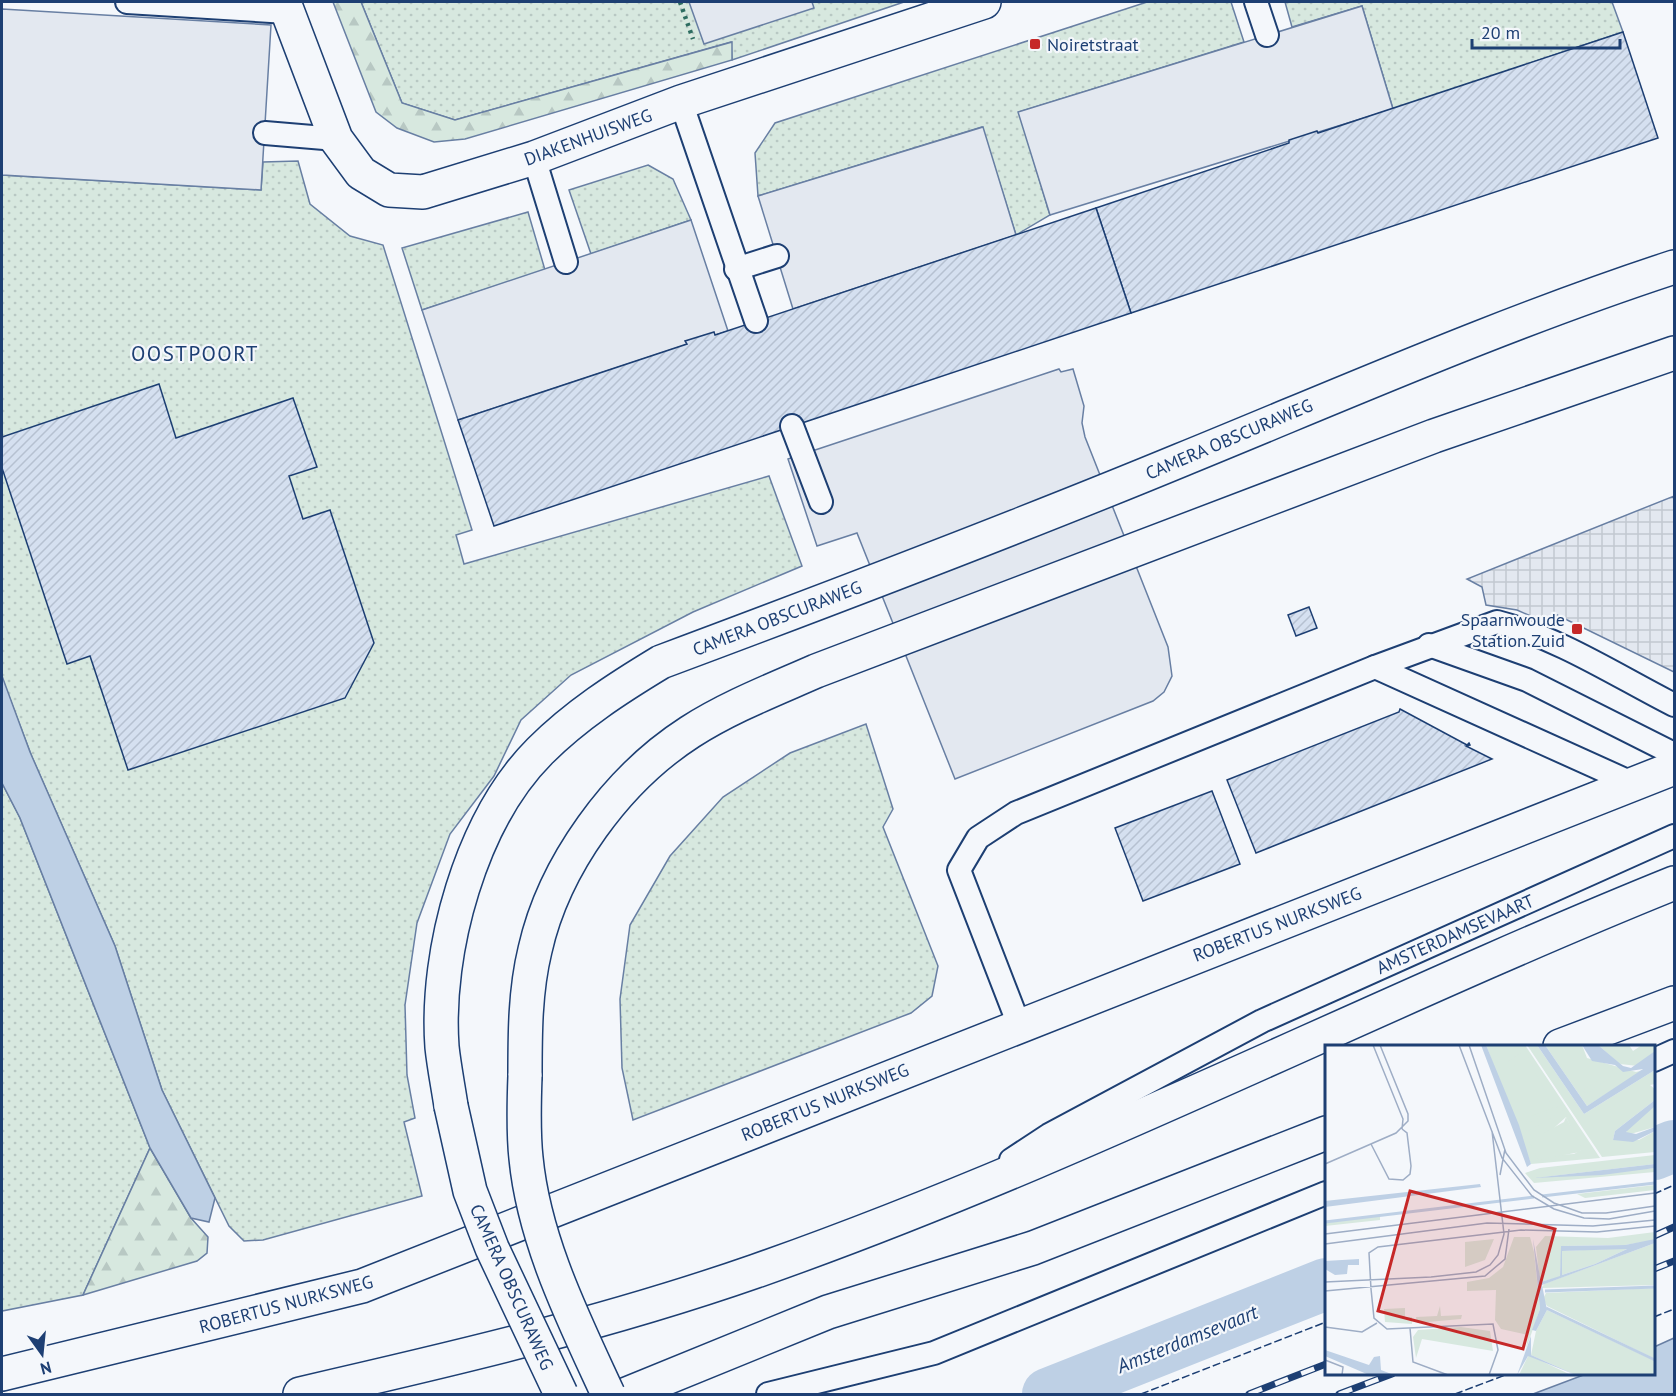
<svg xmlns="http://www.w3.org/2000/svg" width="1676" height="1396" font-family="'PT Sans',sans-serif">
<defs>
<pattern id="grass-dots" width="8" height="8" patternUnits="userSpaceOnUse" patternTransform="scale(1.5)"><rect width="8" height="8" fill="#d7e8df"/><path d="M2 2h.1M6 6h.1" fill="none" stroke="#b8c8c3" stroke-width="1.8" stroke-linecap="round"/></pattern>
<pattern id="forest-firs" width="22" height="20" patternUnits="userSpaceOnUse" patternTransform="scale(1.5)"><rect width="22" height="20" fill="#d7e8df"/><path d="M5 1l3.5 6h-7zM16 11l3.5 6h-7z" fill="#b8c8c3"/></pattern>
<pattern id="plaza-grid" width="8" height="8" patternUnits="userSpaceOnUse" patternTransform="scale(1.5)"><rect width="8" height="8" fill="#e3e8f0"/><path d="M0 4h8M4 0v8" fill="none" stroke="#c2c8d1"/></pattern>
<pattern id="building-hatch" width="6" height="6" patternUnits="userSpaceOnUse" patternTransform="scale(1.5)"><rect width="6" height="6" fill="#d5e0f0"/><path d="M-1 1l2-2M0 6l6-6M5 7l2-2" fill="none" stroke="#b6c1d1"/></pattern>
</defs>
<rect width="100%" height="100%" fill="#f4f7fb"/>
<!-- grass -->
<g fill="url(#grass-dots)" stroke="#687fa3" stroke-width="1.5">
<polygon points="361,2 904,2 732,60 731,42 455,120 402,103"/>
<polygon points="1147,2 1231,2 1244,42 1019,112 1050,215 1016,235 982,127 758,196 755,153 775,123"/>
<polygon points="1285,2 1612,2 1623,32 1393,109 1362,6 1292,27"/>
<polygon points="298,161 310,204 350,236 383,245 472,530 456,535 464,564 769,476 802,566 693,612 571,675 521,720 494,776 450,834 417,923 405,1005 407,1075 415,1118 404,1122 422,1196 263,1240 244,1241 229,1226 162,1090 115,946 32,757 2,678 2,175 261,190 263,162"/>
<polygon points="648,165 673,179 691,220 591,254 569,190"/>
<polygon points="528,212 545,270 422,310 402,248"/>
<polygon points="866,724 893,809 883,827 938,966 932,996 911,1013 633,1120 622,1068 620,999 630,925 670,856 723,797 790,753"/>
<polygon points="2,783 20,818 150,1148 83,1295 2,1311"/>
</g>
<!-- forest -->
<g fill="url(#forest-firs)" stroke="#687fa3" stroke-width="1.5">
<polygon points="333,2 361,2 402,103 455,120 732,42 732,60 465,139 434,142 397,128 376,112"/>
<polygon points="150,1148 191,1218 208,1237 207,1253 197,1261 83,1295"/>
</g>
<!-- parking -->
<g fill="#e3e8f0" stroke="#687fa3" stroke-width="1.5">
<polygon points="689,2 812,2 814,8 704,44"/>
<polygon points="1362,6 1393,109 1050,215 1018,112"/>
<polygon points="2,9 271,25 261,190 2,175"/>
<polygon points="983,127 1016,235 793,309 758,196"/>
<polygon points="691,220 728,331 458,420 422,310"/>
<polygon points="1059,369 1061,372 1073,369 1084,406 1082,423 1085,437 1168,647 1172,676 1164,692 1153,701 955,779 857,533 817,546 788,459"/>
</g>
<!-- plaza -->
<polygon fill="url(#plaza-grid)" stroke="#687fa3" stroke-width="1.5" points="1674,496 1674,672 1557,615 1551,625 1517,610 1486,605 1482,587 1467,579"/>
<!-- water -->
<g fill="#bed0e5" stroke="#687fa3" stroke-width="1.5">
<polygon points="2,676 30,752 115,946 162,1090 215,1198 209,1222 191,1218 150,1148 20,818 2,783"/>
<polygon points="1674,1338 1674,1394 1533,1394 1586,1374 1654,1374 1654,1347"/>
</g>
<g fill="none" stroke-linecap="round" stroke-linejoin="round">
<!-- canal -->
<g stroke="#bed0e5" stroke-width="52">
<polyline points="1654,1154 1674,1146"/>
<polyline points="1048,1394 1326,1284"/>
</g>
</g>
<!-- building -->
<g fill="url(#building-hatch)" stroke="#1d3f73" stroke-width="1.5">
<polygon points="1623,32 1658,138 1131,313 1096,208 1289,143 1289,140 1317,131 1318,133"/>
<polygon points="1096,208 1131,313 494,526 458,420 687,344 685,341 714,332 715,335"/>
<polygon points="159,384 176,438 293,398 317,467 289,476 303,519 330,510 374,643 345,698 128,770 90,656 67,664 2,468 2,437"/>
<polygon points="1309,607 1317,628 1296,636 1288,615"/>
<polygon points="1400,709 1467,745 1469,743 1470,745 1466,746 1492,759 1256,853 1227,780 1399,712"/>
<polygon points="1212,791 1240,864 1143,901 1115,828"/>
</g>
<g fill="none" stroke-linecap="round" stroke-linejoin="round">
<!-- service casing -->
<g stroke="#1d3f73" stroke-width="26">
<g id="service">
<polyline points="127,2 287,12"/>
<polyline points="1256,2 1267,35"/>
<polyline points="681,102 756,321"/>
<polyline points="265,133 336,139"/>
<polyline points="534,158 566,262"/>
<polyline points="736,269 777,256"/>
<polyline points="792,426 821,502"/>
<polyline points="1429,645 1527,680 1674,754"/>
<polyline points="1375,667 1634,784"/>
<path d="M 1019,1025 L 959,870 L 978,838 L 1016,813 L 1375,667 L 1497,622 C 1559,638 1617,676 1674,705"/>
<polyline points="1654,1060 1674,1051"/>
<polyline points="1011,1160 1049,1135 1262,1021 1674,836"/>
<polyline points="768,1394 934,1353 1326,1193"/>
</g>
</g>
<!-- tertiary casing -->
<g stroke="#1d3f73" stroke-width="36">
<polyline id="tertiary" points="284,2 336,139 361,173 389,190 423,192 534,158 681,102 984,2"/>
</g>
<!-- secondary casing -->
<g stroke="#1d3f73" stroke-width="36">
<g id="secondary">
<path d="M 525,1076 C 525,1034 525,991 535,950 C 554,865 617,779 690,732 C 729,707 773,690 816,671 L 1434,436 L 1674,353"/>
<path d="M 451,1106 C 448,1086 444,1066 442,1047 C 435,951 471,820 540,751 C 576,715 618,688 661,662 C 835,597 1009,531 1181,460 C 1345,393 1506,322 1674,267"/>
<polyline points="2,1374 362,1286 1674,768"/>
</g>
</g>
<!-- primary casing -->
<g stroke="#1d3f73" stroke-width="36">
<g id="primary">
<polyline points="1560,1046 1674,1003"/>
<path d="M 300,1394 C 453,1359 607,1323 756,1271 C 1070,1161 1367,1007 1674,883"/>
<polyline points="627,1394 828,1312 1033,1248 1326,1133"/>
</g>
</g>
<!-- service -->
<use href="#service" stroke="#f4f7fb" stroke-width="22"/>
<!-- tertiary -->
<use href="#tertiary" stroke="#f4f7fb" stroke-width="33"/>
<!-- secondary -->
<use href="#secondary" stroke="#f4f7fb" stroke-width="33"/>
<!-- primary -->
<use href="#primary" stroke="#f4f7fb" stroke-width="33"/>
<!-- rail casing -->
<g stroke="#1d3f73" stroke-width="7">
<g id="rail">
<polyline points="1654,1236 1674,1227"/>
<polyline points="1654,1269 1674,1261"/>
<polyline points="1249,1394 1326,1364"/>
<polyline points="1339,1394 1392,1374"/>
</g>
</g>
<!-- rail -->
<use href="#rail" stroke="#f4f7fb" stroke-width="4.5" stroke-dasharray="14" stroke-linecap="butt"/>
<!-- secondary-bridge casing -->
<g stroke="#1d3f73" stroke-width="36" stroke-linecap="butt">
<g id="secondary-bridge">
<path d="M 525,1076 C 524,1103 523,1131 526,1158 C 534,1241 574,1320 608,1394"/>
<polyline points="451,1106 470,1191 492,1248 561,1394"/>
</g>
</g>
<!-- secondary-bridge -->
<use href="#secondary-bridge" stroke="#f4f7fb" stroke-width="33"/>
<!-- hedge -->
<polyline stroke="#2c6c60" stroke-width="4.5" stroke-dasharray="3 4.5" stroke-linecap="butt" points="680,2 693,39"/>
<!-- fence -->
<g stroke="#1d3f73" stroke-width="1.5" stroke-dasharray="8 3" stroke-linecap="butt">
<polyline points="1654,1194 1674,1185"/>
<polyline points="1654,1317 1674,1309"/>
<polyline points="1141,1394 1326,1322"/>
<polyline points="1455,1394 1508,1374"/>
</g>
</g>
<!-- markers -->
<g fill="#c62828" stroke="#f4f7fb" stroke-width="2">
<rect x="1029" y="38" width="12" height="12" rx="3"/>
<rect x="1571" y="623" width="12" height="12" rx="3"/>
</g>
<g text-anchor="middle" dominant-baseline="central" stroke-width="4.5" stroke-linejoin="round" paint-order="stroke">
<!-- poi labels -->
<g font-size="18" fill="#1d3f73" stroke="#f4f7fb" text-anchor="start">
<text x="1047" y="44">Noiretstraat</text>
<text x="1565" y="619" text-anchor="end">Spaarnwoude<tspan x="1565" dy="21">Station Zuid</tspan></text>
</g>
<!-- street labels -->
<g font-size="18" fill="#1d3f73" stroke="#f4f7fb">
<text transform="translate(588 137) rotate(-20)">DIAKENHUISWEG</text>
<text transform="translate(1229 439) rotate(-23)">CAMERA OBSCURAWEG</text>
<text transform="translate(777 618) rotate(-21)">CAMERA OBSCURAWEG</text>
<text transform="translate(1277 924) rotate(-21)">ROBERTUS NURKSWEG</text>
<text transform="translate(1455 934) rotate(-24)">AMSTERDAMSEVAART</text>
<text transform="translate(825 1102) rotate(-22)">ROBERTUS NURKSWEG</text>
<text transform="translate(512 1287) rotate(66)">CAMERA OBSCURAWEG</text>
<text transform="translate(286 1304) rotate(-15)">ROBERTUS NURKSWEG</text>
</g>
<!-- water labels -->
<g font-size="20" font-style="italic" fill="#1d3f73" stroke="#f4f7fb">
<text transform="translate(1187 1339) rotate(-22)">Amsterdamsevaart</text>
</g>
<!-- quarter labels -->
<g font-size="21" letter-spacing="1.5" fill="#1d3f73" stroke="#f4f7fb">
<text x="195" y="353">OOSTPOORT</text>
</g>
</g>
<!-- overview -->
<g transform="translate(1325 1045)">
<rect width="330" height="330" fill="#f4f7fb"/>
<path d="M 161,0 L 200,0 L 275,113 L 206,119 ZM 241,72 L 256,105 L 249,109 L 226,110 L 229,83 ZM 202,0 L 212,0 L 259,69 L 330,25 L 330,39 L 325,40 L 330,44 L 330,55 L 290,86 L 288,95 L 314,95 L 330,86 L 330,107 L 277,112 ZM 220,0 L 257,0 L 262,13 L 311,27 L 319,25 L 262,61 ZM 273,0 L 304,0 L 308,6 L 317,0 L 330,0 L 330,6 L 295,19 ZM 330,61 L 330,82 L 302,90 L 301,85 L 309,76 ZM 330,110 L 330,119 L 210,133 L 330,123 L 330,127 L 209,138 L 200,128 L 215,123 ZM 330,140 L 330,145 L 260,153 L 252,149 ZM 55,171 L 55,175 L 0,181 L 0,178 ZM 330,187 L 330,195 L 300,200 L 237,201 L 235,232 L 215,237 L 211,202 L 220,191 L 283,193 ZM 189,192 L 205,192 L 209,207 L 215,264 L 201,304 L 203,290 L 176,284 L 170,275 L 171,245 L 142,246 L 142,237 L 164,233 L 178,222 ZM 169,194 L 160,215 L 140,222 L 140,197 ZM 330,198 L 330,240 L 217,243 L 219,239 ZM 330,243 L 330,314 L 222,261 L 218,254 L 221,248 ZM 115,261 L 116,271 L 137,270 L 136,274 L 92,278 L 91,272 L 112,271 ZM 80,263 L 80,272 L 87,272 L 87,279 L 60,277 L 59,264 ZM 222,265 L 330,316 L 330,330 L 251,330 L 206,310 L 211,286 ZM 136,282 L 165,286 L 168,306 L 97,294 L 91,313 L 88,292 L 93,285 ZM 203,311 L 206,311 L 246,330 L 194,330 Z" fill="#d7e8df" fill-rule="evenodd"/>
<path d="M 176,0 L 191,0 L 197,7 L 182,17 ZM 323,0 L 330,0 L 330,6 L 313,21 L 295,19 ZM 203,12 L 228,63 L 206,71 L 183,25 ZM 289,24 L 293,27 L 261,49 L 258,45 ZM 236,60 L 238,66 L 202,87 L 191,66 L 195,62 L 202,79 ZM 241,72 L 257,103 L 255,107 L 213,115 L 204,96 L 239,77 ZM 304,203 L 270,219 L 237,230 L 237,206 Z" fill="#d7e8df"/>
<path d="M 156,0 L 161,0 L 194,80 L 206,119 L 202,122 ZM 212,0 L 220,0 L 262,61 L 318,24 L 298,27 L 290,20 L 267,16 L 257,0 L 273,0 L 298,21 L 306,23 L 330,6 L 330,25 L 259,69 ZM 330,55 L 330,61 L 301,87 L 311,89 L 330,82 L 330,86 L 308,97 L 288,95 L 290,86 ZM 330,119 L 330,123 L 277,130 L 209,133 ZM 155,139 L 156,142 L 0,162 L 0,156 ZM 330,194 L 330,198 L 217,240 L 222,265 L 211,286 L 207,285 L 215,264 L 208,194 L 216,237 L 235,231 L 236,201 L 300,200 ZM 302,204 L 270,219 L 237,230 L 237,206 ZM 34,214 L 34,220 L 23,220 L 22,229 L 10,230 L 0,224 L 0,216 ZM 206,291 L 206,310 L 251,330 L 203,311 L 192,330 ZM 0,305 L 44,320 L 49,312 L 55,311 L 56,325 L 69,330 L 44,330 L 0,311 Z" fill="#bed0e5" fill-rule="evenodd"/>
<path fill="none" stroke="#bed0e5" stroke-width="3" d="M 217,151 L 330,138M 0,177 L 209,152M 220,246 L 330,242M 221,263 L 330,315"/>
<path fill="none" stroke="#9eadc5" stroke-width="1.5" d="M 48,0 L 78,74 L 77,84M 134,0 L 177,113 L 207,151 L 229,164 L 259,173 L 284,174 L 330,166M 144,0 L 181,108 L 209,145 L 229,158 L 257,168 L 281,168 L 330,161M 46,99 L 64,134 L 78,135 L 85,129 L 86,121 L 82,88 L 77,84M 0,119 L 71,88 L 83,76 L 83,69 L 55,0M 175,130 L 180,104M 0,189 L 330,148M 0,199 L 162,178 L 268,181 L 330,175M 0,237 L 106,232 L 151,227 L 165,220 L 173,210 L 179,189 L 167,86M 46,244 L 49,273 L 62,284 L 168,279 L 173,305 L 164,330M 46,244 L 44,208 L 53,202 L 196,185 L 272,187 L 330,181M 0,246 L 160,231 L 180,214 L 184,184M 0,282 L 37,287 L 52,278M 85,283 L 88,317 L 123,330M 0,315 L 18,322 L 17,330"/>
<path fill="#c62828" fill-opacity="0.15" stroke="#c62828" stroke-width="3" d="M 85,146 L 230,184 L 198,304 L 53,266 Z"/>
<rect width="330" height="330" fill="none" stroke="#1d3f73" stroke-width="3"/>
</g>
<!-- border -->
<rect width="1676" height="1396" fill="none" stroke="#1d3f73" stroke-width="6"/>
<!-- north arrow -->
<g transform="translate(42 1354) rotate(165)" stroke="#f4f7fb" stroke-width="4.5" paint-order="stroke">
<path d="M0-4.5L10 22L0 15L-10 22Z" fill="#1d3f73"/>
<text y="-9" font-size="16" font-weight="bold" text-anchor="middle" fill="#1d3f73">N</text>
</g>
<!-- scale -->
<path d="M1472 39v9h148v-9" fill="none" stroke="#1d3f73" stroke-width="3"/>
<text x="1481" y="39" font-size="18" fill="#1d3f73" stroke="#f4f7fb" stroke-width="4.5" paint-order="stroke">20 m</text>
</svg>
